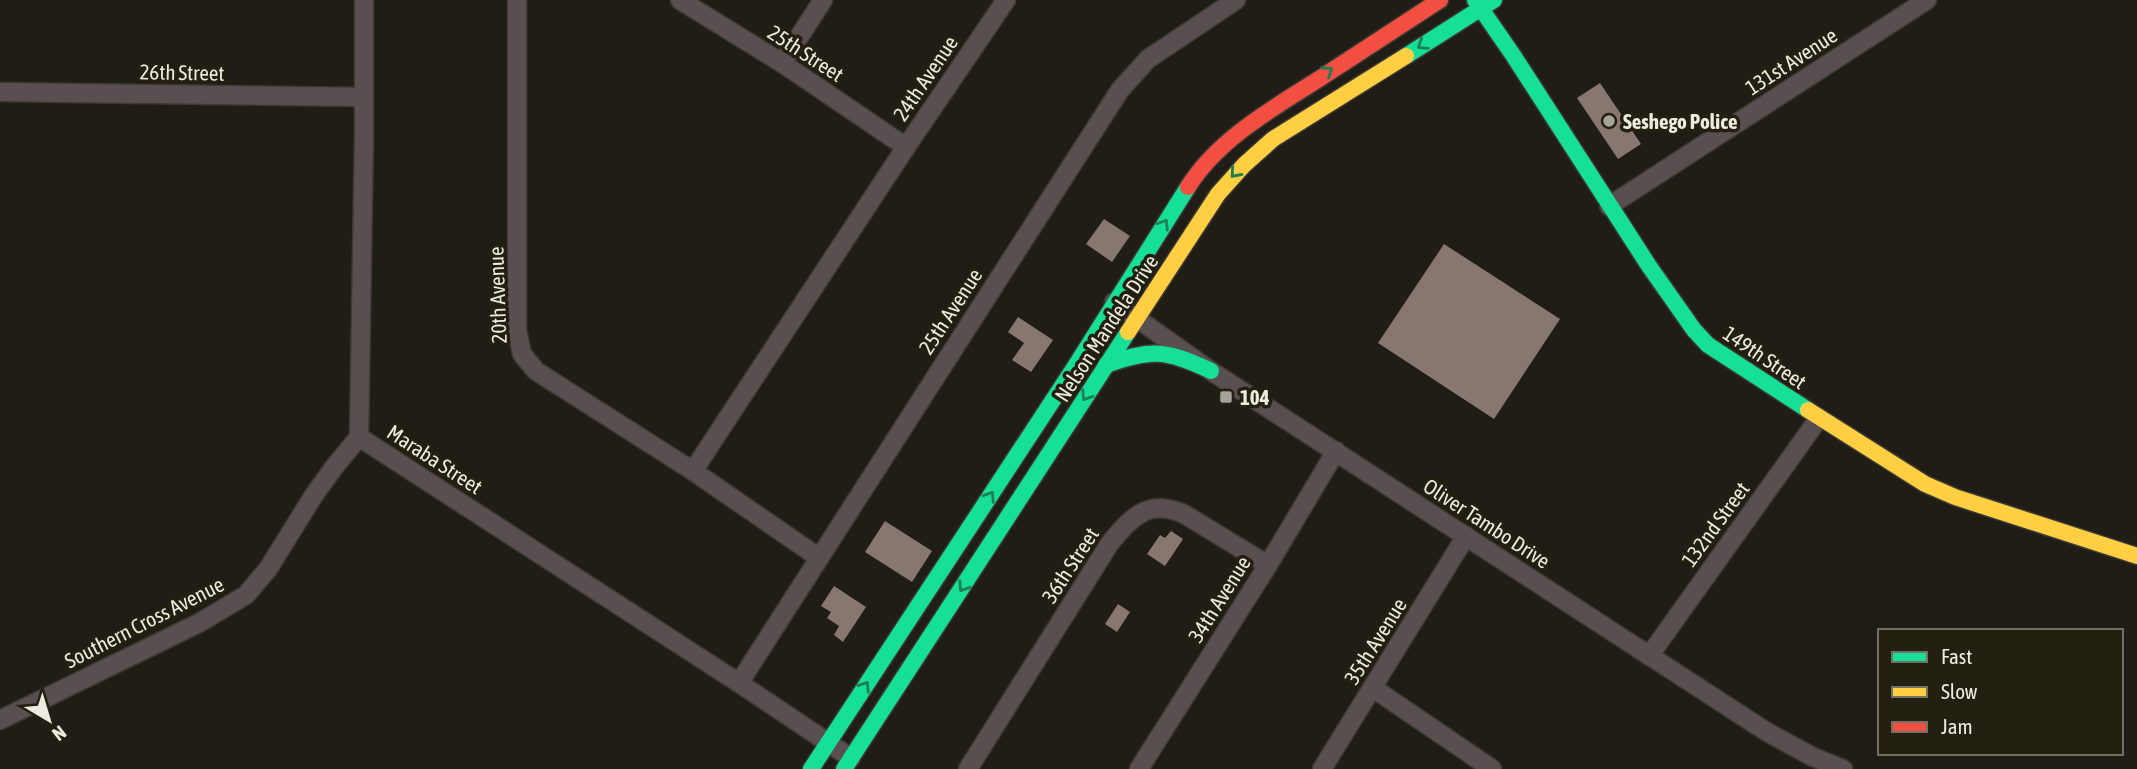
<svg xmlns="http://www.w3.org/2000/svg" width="2137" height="769" font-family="'Asap Condensed',sans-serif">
<rect width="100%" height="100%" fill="#1f1d15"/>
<!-- building -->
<g fill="#877770">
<polygon points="1600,83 1641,144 1618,159 1577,98"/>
<polygon points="1104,219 1130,236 1112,262 1086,244"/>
<polygon points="1444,244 1560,319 1494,419 1378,343"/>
<polygon points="1018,317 1053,340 1031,372 1012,360 1024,343 1008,332"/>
<polygon points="885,521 932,551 912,582 865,552"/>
<polygon points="1171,531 1183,539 1165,566 1147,554 1160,535 1165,538"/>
<polygon points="834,586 866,607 843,642 834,635 839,626 827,618 831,612 821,606"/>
<polygon points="1118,604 1130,612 1117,632 1105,624"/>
</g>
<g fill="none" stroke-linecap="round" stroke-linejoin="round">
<!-- street casing -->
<g stroke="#3b3932" stroke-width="21">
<g id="street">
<polyline points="517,0 517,330 522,354 536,371 693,471 818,557"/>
<polyline points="680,0 782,63 906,147"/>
<polyline points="782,63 823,0"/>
<polyline points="0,92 364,97"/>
<polyline points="1609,206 1927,0"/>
<polyline points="1114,302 1211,371 1767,732 1813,757 1843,769"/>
<polyline points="359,437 739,683 851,758"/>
<polyline points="359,437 364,136 364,0"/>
<polyline points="693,471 906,147 1006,0"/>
<polyline points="1649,656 1819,418"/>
<polyline points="739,683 1120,90 1148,59 1236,0"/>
<polyline points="1373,688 1492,769"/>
<polyline points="0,720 199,623 246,595 268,569 314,495 335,466 359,437"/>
<path d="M 968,769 L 1110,543 C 1132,517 1148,498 1184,514 L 1268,565"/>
<polyline points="1139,769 1268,565 1336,451"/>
<polyline points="1322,769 1466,536"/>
</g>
</g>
<!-- fast casing -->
<g stroke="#3b3932" stroke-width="19">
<g id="fast">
<polyline points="1475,0 1513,55 1649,266 1694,330 1708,345 1808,410"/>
<polyline points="1406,56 1494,0"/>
<path d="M 1106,365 C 1152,348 1167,350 1211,371"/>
<polyline points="811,769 1076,365 1188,187"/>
<polyline points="844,769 1128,332"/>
</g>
</g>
<!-- slow casing -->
<g stroke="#3b3932" stroke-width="19">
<g id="slow">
<polyline points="1128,332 1218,194 1244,165 1273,139 1406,56"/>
<polyline points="1808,410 1925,484 1955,497 2137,556"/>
</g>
</g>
<!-- jam casing -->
<g stroke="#3b3932" stroke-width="19">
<path id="jam" d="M 1188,187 C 1218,139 1272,109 1319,79 C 1359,53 1400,26 1440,0"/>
</g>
<!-- street -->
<use href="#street" stroke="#5a4f50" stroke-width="18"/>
<!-- fast -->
<use href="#fast" stroke="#16e098" stroke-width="16"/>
<!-- slow -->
<use href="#slow" stroke="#ffcf43" stroke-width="16"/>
<!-- jam -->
<use href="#jam" stroke="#f24e42" stroke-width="16"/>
</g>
<!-- one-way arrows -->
<defs><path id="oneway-chevron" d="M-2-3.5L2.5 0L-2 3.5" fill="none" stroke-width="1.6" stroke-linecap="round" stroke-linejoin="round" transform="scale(1.75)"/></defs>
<g stroke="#1c8054">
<use href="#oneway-chevron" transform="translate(1422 45) rotate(148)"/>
<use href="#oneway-chevron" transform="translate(1328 71) rotate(-33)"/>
<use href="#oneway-chevron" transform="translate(1235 173) rotate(132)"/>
<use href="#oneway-chevron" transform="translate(1164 224) rotate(-58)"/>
<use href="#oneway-chevron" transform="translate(1086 396) rotate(123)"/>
<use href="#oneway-chevron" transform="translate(990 496) rotate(-57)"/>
<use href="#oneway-chevron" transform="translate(963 587) rotate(123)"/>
<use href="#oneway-chevron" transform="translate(865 686) rotate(-57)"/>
</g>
<!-- markers -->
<g fill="#a5a39a" stroke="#231f11" stroke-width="2.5">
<circle cx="1609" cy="121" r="7"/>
<rect x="1219" y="390" width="14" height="14" rx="3.5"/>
</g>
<g text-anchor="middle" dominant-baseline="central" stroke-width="7" stroke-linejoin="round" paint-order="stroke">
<!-- street labels -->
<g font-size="21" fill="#edebe1" stroke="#231f11">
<text transform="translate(806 53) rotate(33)">25th Street</text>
<text transform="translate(1791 61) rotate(-33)">131st Avenue</text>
<text transform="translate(182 72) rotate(1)">26th Street</text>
<text transform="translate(925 78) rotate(-56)">24th Avenue</text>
<text transform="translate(497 295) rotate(-92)">20th Avenue</text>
<text transform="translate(950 311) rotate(-57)">25th Avenue</text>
<text transform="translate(1106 328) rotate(-57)">Nelson Mandela Drive</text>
<text transform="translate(1765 357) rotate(34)">149th Street</text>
<text transform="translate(435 459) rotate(33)">Maraba Street</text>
<text transform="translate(1487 523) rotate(33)">Oliver Tambo Drive</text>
<text transform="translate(1715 524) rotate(-54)">132nd Street</text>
<text transform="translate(1070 565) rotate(-57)">36th Street</text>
<text transform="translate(1219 599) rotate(-58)">34th Avenue</text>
<text transform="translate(144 622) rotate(-27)">Southern Cross Avenue</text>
<text transform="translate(1375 641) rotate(-58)">35th Avenue</text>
</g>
<!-- poi labels -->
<g font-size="21" font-weight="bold" fill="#edebe1" stroke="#231f11" text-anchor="start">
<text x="1623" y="121">Seshego Police</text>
<text x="1240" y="397">104</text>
</g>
</g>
<!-- legend -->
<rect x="1878" y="629" width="245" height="126" fill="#231f11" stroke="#747164" stroke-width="2"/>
<rect x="1892" y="652" width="35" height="10" fill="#16e098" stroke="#747164" stroke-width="2"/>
<text x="1941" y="664" font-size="21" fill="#edebe1">Fast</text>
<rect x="1892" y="687" width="35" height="10" fill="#ffcf43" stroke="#747164" stroke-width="2"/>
<text x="1941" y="699" font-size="21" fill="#edebe1">Slow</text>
<rect x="1892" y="722" width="35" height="10" fill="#f24e42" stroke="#747164" stroke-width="2"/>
<text x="1941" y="734" font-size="21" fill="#edebe1">Jam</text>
<!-- north arrow -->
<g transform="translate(49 720) rotate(142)" stroke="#231f11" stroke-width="5" paint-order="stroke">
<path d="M0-5L12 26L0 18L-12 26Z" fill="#edebe1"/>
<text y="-10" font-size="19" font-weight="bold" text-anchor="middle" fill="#edebe1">N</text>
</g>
</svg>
